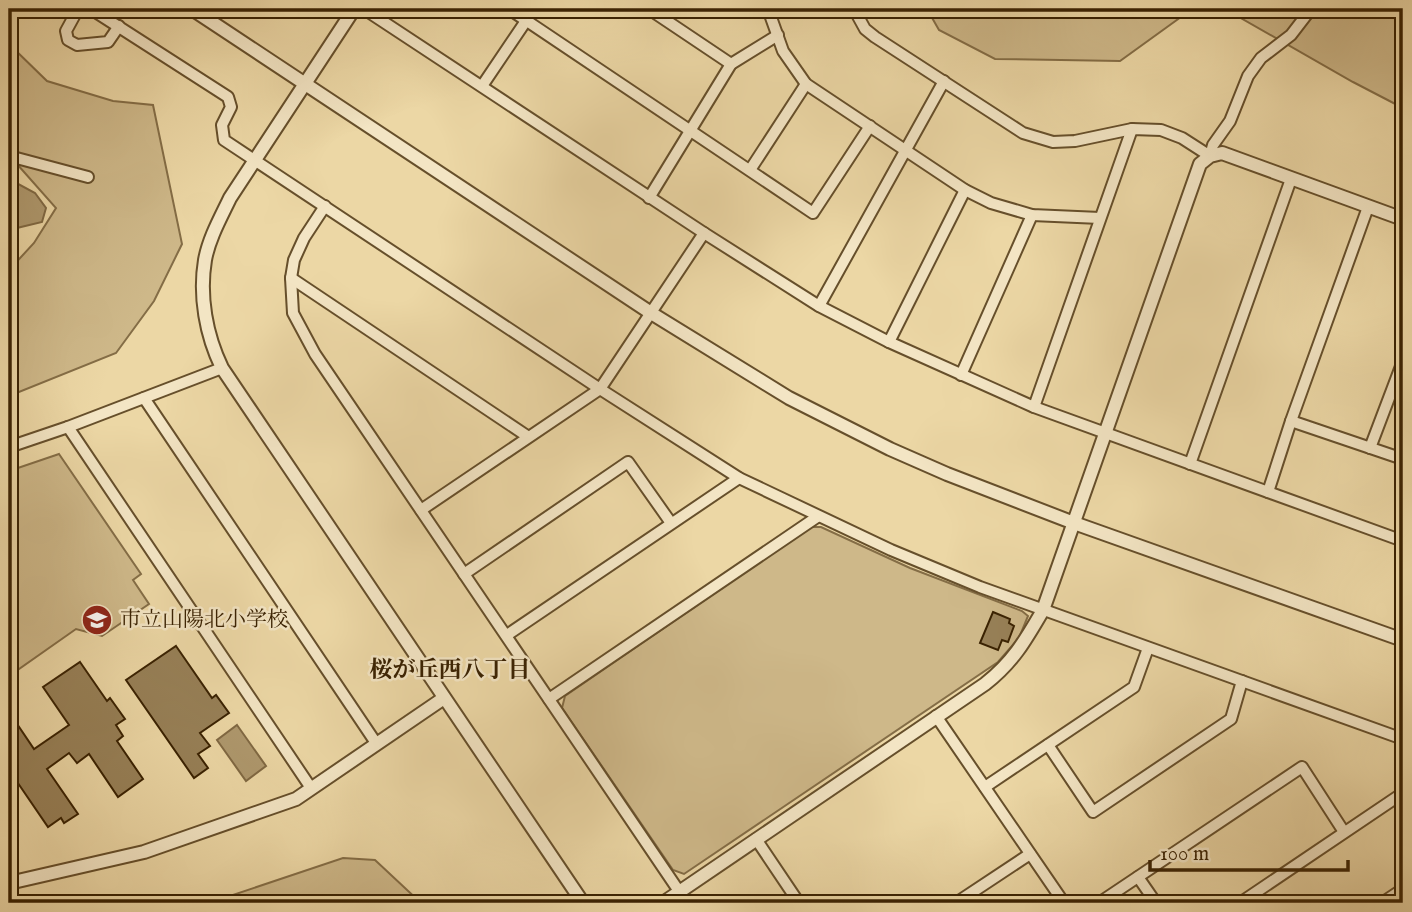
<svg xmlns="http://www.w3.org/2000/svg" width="1412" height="912" font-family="'IM FELL English','Noto Serif JP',serif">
<rect width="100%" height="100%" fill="#ecd7a5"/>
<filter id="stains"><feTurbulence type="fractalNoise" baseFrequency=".00286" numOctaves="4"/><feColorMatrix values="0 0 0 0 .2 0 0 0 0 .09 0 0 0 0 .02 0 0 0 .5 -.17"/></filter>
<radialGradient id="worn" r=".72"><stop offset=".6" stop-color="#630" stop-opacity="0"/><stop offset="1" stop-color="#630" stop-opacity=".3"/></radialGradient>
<!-- green -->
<g fill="#ceb889" stroke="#846d46" stroke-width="2">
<polygon points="927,9 1192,9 1120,61 995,59 939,30"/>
<polygon points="1225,9 1403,9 1403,108 1353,82"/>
<polygon points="9,44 47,81 113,101 153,105 182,244 154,301 116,353 9,396 9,270 34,243 56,208 9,155"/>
<polygon points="59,454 141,574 133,580 149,604 102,636 76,629 9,676 9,471"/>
<polygon points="811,527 821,527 910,568 1022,611 1028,616 1019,638 998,662 684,874 673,870 562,708 565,696"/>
<polygon points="343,858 375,860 421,903 209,903"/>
</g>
<!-- water -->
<g fill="#af996e" stroke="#806943" stroke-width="2">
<polygon points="9,179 35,193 46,208 42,222 17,228 9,234"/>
<polygon points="237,725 266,766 246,781 217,740"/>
</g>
<!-- building -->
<g fill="#978057" stroke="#3a2202" stroke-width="2">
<polygon points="993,612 1010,619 1009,623 1014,626 1008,642 1002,640 998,650 980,643"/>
<polygon points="176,646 212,698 216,695 229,713 200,733 210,746 198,754 208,768 194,778 126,680"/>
<polygon points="80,662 107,701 110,698 125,719 116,725 123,736 117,741 143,779 118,797 89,754 77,763 69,753 47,769 78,814 64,823 61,818 48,827 9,770 9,712 34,749 69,725 43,687"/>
</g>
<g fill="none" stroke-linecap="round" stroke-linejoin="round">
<!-- minor casing -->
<g stroke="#664f2b" stroke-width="14">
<g id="minor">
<polyline points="78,9 66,31 68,40 77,45 108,42 119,26"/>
<polyline points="91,9 228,97 231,107 222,125 224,140 600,389 739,478 891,550 980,587 1403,739"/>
<polyline points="364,9 704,233 819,306 889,342 1034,407 1403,541"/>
<polyline points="509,9 813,213 870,126"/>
<polyline points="649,9 731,64"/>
<polyline points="768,9 783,51 806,84 965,190 991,203 1032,215 1100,218"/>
<polyline points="854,9 865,29 875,37 1023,133 1053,142 1075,141 1132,129 1161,130 1182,138 1210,156 1213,145 1230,121 1248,76 1261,58 1291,35 1311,9"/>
<polyline points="482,86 534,9"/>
<polyline points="9,156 88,177"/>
<polyline points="750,170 806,84"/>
<polyline points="649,198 731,64 778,35"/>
<polyline points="325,206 304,238 294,260 291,278 293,313 315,354 687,903"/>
<polyline points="291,278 527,436"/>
<polyline points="819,306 944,81"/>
<polyline points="889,342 965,190"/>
<polyline points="961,375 1032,215"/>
<polyline points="144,398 376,743"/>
<polyline points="1034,407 1132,129"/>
<polyline points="1291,421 1403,459"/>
<polyline points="68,427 311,788"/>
<polyline points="9,447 68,427 222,368"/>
<polyline points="1370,448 1403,361"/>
<polyline points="1190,464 1291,179"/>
<polyline points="1268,492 1291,421 1368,207"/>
<polyline points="421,510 600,389 704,233"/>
<polyline points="464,574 628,462 671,523"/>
<polyline points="507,635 739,478"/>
<polyline points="549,699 817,517"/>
<polyline points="936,716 1064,903"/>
<polyline points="1048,745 1093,812 1231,719 1242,681"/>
<polyline points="985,787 1134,687 1148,648"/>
<polyline points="756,839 799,903"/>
<polyline points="1138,877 1156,903"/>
<polyline points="956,903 1030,854"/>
<polyline points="1099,903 1302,767 1344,832"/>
<polyline points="1240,903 1403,793"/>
<polyline points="1382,903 1403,889"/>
</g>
</g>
<!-- tertiary casing -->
<g stroke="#664f2b" stroke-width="16">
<g id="tertiary">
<polyline points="192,9 651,313 789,398 890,449 947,474 1074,523 1403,640"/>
<path d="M 354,9 L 230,198 C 221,217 209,238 205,260 C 199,296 206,335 222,368 L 583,903"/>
<polyline points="9,883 144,852 296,799 444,698"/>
<path d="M 663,903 L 985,684 C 1013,662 1025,641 1043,610 L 1200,164 L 1210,156 L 1222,153 L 1403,219"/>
</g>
</g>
<!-- minor -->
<use href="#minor" stroke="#f3e5c4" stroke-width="10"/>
<!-- tertiary -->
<use href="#tertiary" stroke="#f3e5c4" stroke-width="12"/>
</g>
<!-- icons -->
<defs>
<g id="school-disc" transform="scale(1.575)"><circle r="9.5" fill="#8f2418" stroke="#f3e5c4"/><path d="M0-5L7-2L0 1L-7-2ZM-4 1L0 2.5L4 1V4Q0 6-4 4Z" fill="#fff"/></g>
</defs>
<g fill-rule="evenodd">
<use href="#school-disc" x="97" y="620"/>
</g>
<g text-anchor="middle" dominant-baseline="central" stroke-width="5" stroke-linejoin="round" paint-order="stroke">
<!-- poi labels -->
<g font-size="21" fill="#3a2202" stroke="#f3e5c4" text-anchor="start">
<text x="120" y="620">市立山陽北小学校</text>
</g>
<!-- neighbourhood labels -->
<g font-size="23" font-weight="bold" fill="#3a2202" stroke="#f3e5c4">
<text x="450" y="670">桜が丘西八丁目</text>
</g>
</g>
<!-- margin -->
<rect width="1412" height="912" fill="none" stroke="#ecd7a5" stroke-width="35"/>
<rect x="10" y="10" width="1391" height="891" fill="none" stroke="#3a2202" stroke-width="3.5"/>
<rect x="18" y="18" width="1377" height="877" fill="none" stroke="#3a2202" stroke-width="2"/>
<!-- scale -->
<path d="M1150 860v10h198v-10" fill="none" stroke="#3a2202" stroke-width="3.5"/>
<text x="1160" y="860" font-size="21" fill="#3a2202" stroke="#f3e5c4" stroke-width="5" paint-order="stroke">100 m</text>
<rect width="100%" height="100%" filter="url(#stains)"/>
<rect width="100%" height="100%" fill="url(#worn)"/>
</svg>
